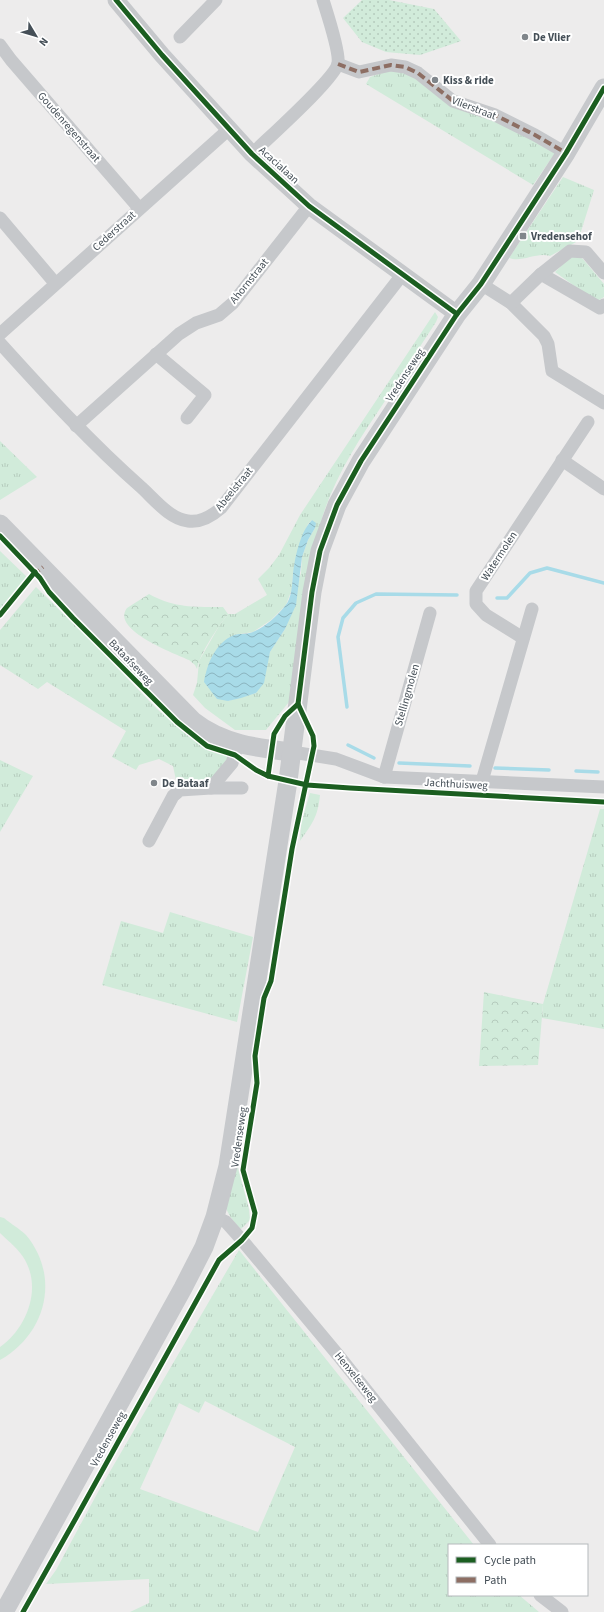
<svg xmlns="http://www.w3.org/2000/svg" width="604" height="1612" font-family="'Source Sans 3',sans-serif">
<defs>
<pattern id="grass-tufts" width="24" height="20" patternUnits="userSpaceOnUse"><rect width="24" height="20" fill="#d1ebda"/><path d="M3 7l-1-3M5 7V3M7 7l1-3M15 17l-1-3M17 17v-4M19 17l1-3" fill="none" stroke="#b5cbbd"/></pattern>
<pattern id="forest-crowns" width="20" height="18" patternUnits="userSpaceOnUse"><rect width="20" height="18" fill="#d1ebda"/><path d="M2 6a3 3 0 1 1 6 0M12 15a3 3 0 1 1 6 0" fill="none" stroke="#b5cbbd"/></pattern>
<pattern id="park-dots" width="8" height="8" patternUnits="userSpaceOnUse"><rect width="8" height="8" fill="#d1ebda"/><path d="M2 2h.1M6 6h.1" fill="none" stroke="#b5cbbd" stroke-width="1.8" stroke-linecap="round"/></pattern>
<pattern id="water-waves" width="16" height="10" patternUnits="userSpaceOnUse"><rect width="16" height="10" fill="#a8dbe8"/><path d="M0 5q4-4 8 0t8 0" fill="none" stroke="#8bb4bf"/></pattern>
</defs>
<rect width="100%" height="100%" fill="#edecec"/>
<!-- grass -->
<g fill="url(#grass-tufts)" fill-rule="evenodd">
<polygon points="390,70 406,71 497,120 555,153 533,185 366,84 370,77"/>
<path d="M 563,177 L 594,190 L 578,241 L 550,256 C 536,252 522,263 509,258 Z"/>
<polygon points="577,256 583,259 604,284 604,297 599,300 594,300 555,272 569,258"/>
<path d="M 435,312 L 438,317 L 436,322 C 418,349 401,377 383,404 C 358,441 332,481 320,525 L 289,702 L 266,730 L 235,730 L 205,708 L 193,695 L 197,683 L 199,661 L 219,626 L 228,614 L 235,614 L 267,595 L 258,579 L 269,568 L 279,555 L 300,515 ZM 312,520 L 315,528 L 308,540 L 302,557 L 301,573 L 285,629 L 270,652 L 256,693 L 228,701 L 207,686 L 234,635 L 253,632 L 271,620 L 286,605 L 292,589 L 293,573 L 303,536 L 308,524 Z"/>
<polygon points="0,441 37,477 0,500"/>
<polygon points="0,551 27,577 0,612"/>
<polygon points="36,587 100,650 157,709 180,729 204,747 229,756 210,782 177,785 173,766 159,759 139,765 136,770 112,757 126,731 47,682 38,689 0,665 0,630"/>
<polygon points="0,760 33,776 0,832"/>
<path d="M 310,793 L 320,795 C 318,817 312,824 300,841 L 301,823 Z"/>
<polygon points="600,809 604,809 604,1029 542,1018 543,1004"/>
<polygon points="170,912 253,937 237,1022 102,985 121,921 163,933"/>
<path d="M 234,1154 L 249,1209 L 250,1220 L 241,1229 C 233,1222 223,1208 224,1197 C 225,1183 230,1168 234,1154 Z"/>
<path d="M 239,1250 L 474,1545 L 449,1545 L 449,1595 L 519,1595 L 539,1612 L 130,1612 L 149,1603 L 149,1579 L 46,1584 L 56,1570 L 98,1492 ZM 205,1401 L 295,1447 L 258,1532 L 140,1489 L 179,1403 L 199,1413 Z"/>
</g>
<!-- forest -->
<g fill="url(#forest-crowns)">
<path d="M 149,594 C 174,608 195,607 223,607 L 228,614 C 218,627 200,653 197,669 L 195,665 L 189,660 C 176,654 110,630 127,608 Z"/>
<polygon points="484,992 543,1004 538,1065 479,1066"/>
</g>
<!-- park -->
<polygon fill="url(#park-dots)" points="362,0 389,0 434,9 461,41 420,55 386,52 362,42 343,18"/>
<!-- pitch -->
<path fill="#d1ebda" d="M 0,1217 L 4,1218 C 11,1224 20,1229 26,1235 C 61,1277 46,1334 0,1360 L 0,1347 C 26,1329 42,1290 25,1260 C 19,1249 9,1242 0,1233 Z"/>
<!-- water -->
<path fill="url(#water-waves)" d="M 312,520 L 316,523 L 315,528 L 308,540 L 302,557 L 296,605 L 285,629 L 270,652 L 264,683 L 256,693 L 241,698 L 228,701 L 217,699 L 204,682 C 207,664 215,643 234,635 C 240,633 248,635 255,631 C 266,626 277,616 285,606 C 292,598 292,584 293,574 C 295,557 300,532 312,520 Z"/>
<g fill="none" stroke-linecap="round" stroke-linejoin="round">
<!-- stream -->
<g stroke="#a8dbe8" stroke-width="3.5">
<polyline points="497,598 507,598 530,573 547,568 604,583"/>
<polyline points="347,707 338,637 343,618 356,603 376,594 457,595"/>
<polyline points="348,745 374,758"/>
<polyline points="399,763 470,766"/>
<polyline points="495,768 549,770"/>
<polyline points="576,771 598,772"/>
</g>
<!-- minor -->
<g stroke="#c6c8cb" stroke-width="13">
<polyline points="180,37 216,0"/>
<polyline points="0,45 11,60 139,208"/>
<polyline points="338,64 359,72 391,65 405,67 418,73 453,101 495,115 535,135 566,153"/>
<path d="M 252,154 C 266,140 336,78 338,63 C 340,52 327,13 323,0"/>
<polyline points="0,218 55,283"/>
<polyline points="541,274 600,308 604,305"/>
<polyline points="481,284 511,303 544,336 548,344 552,371 604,403"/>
<polyline points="511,303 541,274 570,251 586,252 604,273"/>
<polyline points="0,334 228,130"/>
<path d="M 0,343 C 46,394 91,443 142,488 C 155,500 170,519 188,521 C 201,523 212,516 221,508 L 402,275"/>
<polyline points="156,354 205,395 187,418"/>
<polyline points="76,426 179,334 196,323 219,315 233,303 309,206"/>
<polyline points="562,460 604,489"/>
<polyline points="523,638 486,615 476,604 476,591 588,422"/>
<polyline points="292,752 336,759 384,777 604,787"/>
<polyline points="384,777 430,613"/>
<polyline points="482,781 532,609"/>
<polyline points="211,788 242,788"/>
<polyline points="149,841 173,796 180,790 211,788 232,763 238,744"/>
<polyline points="215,1217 226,1222 242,1240 338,1355 490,1545"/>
<polyline points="540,1595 562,1612"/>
</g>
<!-- tertiary -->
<polyline stroke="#c6c8cb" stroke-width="17" points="116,0 162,55 252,154 309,206 457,314"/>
<!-- secondary -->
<g stroke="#c7c9cc" stroke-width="19">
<path d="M 0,524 L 193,721 C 222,744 257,748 292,752"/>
<polyline points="4,1612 183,1288 204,1247 215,1217 228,1166 288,781 312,592 320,551 337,505 361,461 457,314 481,284 566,153 604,88"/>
</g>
<!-- quiet -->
<g stroke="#8d6e63" stroke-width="4" stroke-dasharray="8 4" stroke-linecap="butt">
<polyline points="338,64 359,72 391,65 405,67 418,73 453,101 495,115 535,135 566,153"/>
<polyline points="33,575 43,567"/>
</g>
<!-- cycleway casing -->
<g stroke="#fff" stroke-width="8">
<g id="cycleway">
<polyline points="116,0 162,55 252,154 309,206 457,314"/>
<polyline points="0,536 40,578 49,592 73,618 177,722 207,746 235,755 256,770 268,776 307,785 350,788 604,802"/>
<polyline points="0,615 35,572"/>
<polyline points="268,776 274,734 285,716 298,704"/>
<polyline points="23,1612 76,1518 219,1260 242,1240 252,1228 255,1213 243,1170 257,1083 255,1056 264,998 271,981 292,849 314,746 313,736 298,704 312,592 320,551 337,505 361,461 457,314 481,284 566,153 604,88"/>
</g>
</g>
<!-- cycleway -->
<use href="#cycleway" stroke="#1b5e20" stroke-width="5"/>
</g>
<!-- markers -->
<g fill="#80868b" stroke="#fff" stroke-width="1.5">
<circle cx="525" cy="37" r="4"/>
<circle cx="435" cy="80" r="4"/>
<rect x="519" y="232" width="8" height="8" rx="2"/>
<circle cx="154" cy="783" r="4"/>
</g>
<g text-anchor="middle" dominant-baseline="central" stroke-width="4" stroke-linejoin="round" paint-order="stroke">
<!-- poi labels -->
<g font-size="11" font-weight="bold" fill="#454f57" stroke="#fff" text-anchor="start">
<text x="533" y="37">De Vlier</text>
<text x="443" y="80">Kiss &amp; ride</text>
<text x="531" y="236">Vredensehof</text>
<text x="162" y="783">De Bataaf</text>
</g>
<!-- street labels -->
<g font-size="11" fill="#454f57" stroke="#fff">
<text transform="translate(474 108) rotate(21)">Vlierstraat</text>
<text transform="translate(69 127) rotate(49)">Goudenregenstraat</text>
<text transform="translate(279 165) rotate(42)">Acacialaan</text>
<text transform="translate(114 231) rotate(-42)">Cederstraat</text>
<text transform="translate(249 281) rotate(-51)">Ahornstraat</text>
<text transform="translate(405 375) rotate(-57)">Vredenseweg</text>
<text transform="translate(234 489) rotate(-51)">Abeelstraat</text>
<text transform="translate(499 556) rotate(-57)">Watermolen</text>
<text transform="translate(131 662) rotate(46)">Bataafseweg</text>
<text transform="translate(407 695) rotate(-74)">Stellingmolen</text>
<text transform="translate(456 784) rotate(3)">Jachthuisweg</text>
<text transform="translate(239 1137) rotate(-82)">Vredenseweg</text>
<text transform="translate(356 1377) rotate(51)">Henxelseweg</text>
<text transform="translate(108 1439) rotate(-61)">Vredenseweg</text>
</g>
</g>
<!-- legend -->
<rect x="448" y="1544" width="140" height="52" fill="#ffffff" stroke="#b5b9bc"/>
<rect x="456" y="1557" width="20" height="6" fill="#1b5e20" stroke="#b5b9bc"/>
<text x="484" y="1564" font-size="12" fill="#454f57">Cycle path</text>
<rect x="456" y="1577" width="20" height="6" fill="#8d6e63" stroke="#b5b9bc"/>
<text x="484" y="1584" font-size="12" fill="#454f57">Path</text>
<!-- north arrow -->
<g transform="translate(36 36) rotate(128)" stroke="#ffffff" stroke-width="3" paint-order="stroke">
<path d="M0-3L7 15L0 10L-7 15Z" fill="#454f57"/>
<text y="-6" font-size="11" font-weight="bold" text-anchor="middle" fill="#454f57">N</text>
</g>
</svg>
